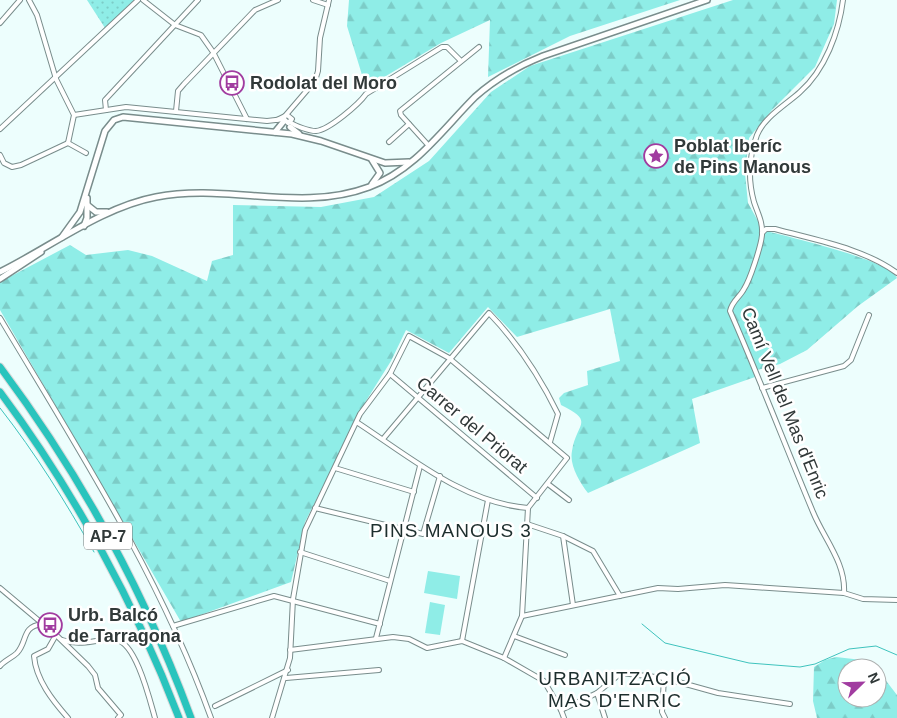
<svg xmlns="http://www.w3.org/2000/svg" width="897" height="718" font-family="Helvetica,sans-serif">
<defs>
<pattern id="forest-firs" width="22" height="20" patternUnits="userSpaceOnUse" patternTransform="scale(1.25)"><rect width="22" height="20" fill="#8fede7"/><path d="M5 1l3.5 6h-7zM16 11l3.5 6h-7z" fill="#7cccc7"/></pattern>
<pattern id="garden-dots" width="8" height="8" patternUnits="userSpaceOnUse" patternTransform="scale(1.25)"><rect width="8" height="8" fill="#8fede7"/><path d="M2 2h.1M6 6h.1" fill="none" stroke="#7cccc7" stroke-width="1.8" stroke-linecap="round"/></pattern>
</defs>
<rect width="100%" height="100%" fill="#edfefd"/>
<!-- grass -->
<g fill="#8fede7">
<polygon points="428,571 460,576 457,599 424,593"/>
<polygon points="430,602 445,605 440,635 425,633"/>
</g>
<!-- forest -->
<g fill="url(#forest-firs)">
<polygon points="349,0 680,0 570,36 488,77 490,20 441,43 366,88 347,26"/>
<path d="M 733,0 L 837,0 L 834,24 L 815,67 L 772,110 L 749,138 L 745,173 L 748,203 L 763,230 C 787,237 888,259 897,278 L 858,306 L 807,350 L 780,364 L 753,371 L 755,377 L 692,399 L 700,443 L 588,493 C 580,483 569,465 572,451 C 576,423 596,422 561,405 L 559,398 L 564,393 L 588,385 L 587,371 L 620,361 L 610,309 L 517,337 L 488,307 L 449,353 L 406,330 L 391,361 L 366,401 L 305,522 L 291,582 L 181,622 L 0,310 L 0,282 L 70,245 L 86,255 L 128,250 L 152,256 L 207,281 L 212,261 L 233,255 L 233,205 L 321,207 L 374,197 L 429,161 L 491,92 L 530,66 Z"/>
<polygon points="836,657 862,660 876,668 847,668 847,698 877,698 877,669 897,695 897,718 817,718 813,701 814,667 825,660"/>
</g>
<!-- garden -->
<polygon fill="url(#garden-dots)" points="87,0 134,0 105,28"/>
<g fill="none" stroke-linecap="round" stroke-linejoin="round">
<!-- stream -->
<g stroke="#3fc3bd" stroke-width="1">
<path d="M 0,408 C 36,454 65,501 94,552"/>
<polyline points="642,624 665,643 749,663 800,667 815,664 849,649 876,646 897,655"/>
</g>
<!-- street casing -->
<g stroke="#798d8c" stroke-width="6">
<g id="street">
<polyline points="29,0 37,15 56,79 74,115 68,143"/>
<polyline points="143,0 175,25 201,35 213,52 247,119"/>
<polyline points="313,0 328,5"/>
<path d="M 843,0 C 839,32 825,70 800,92 C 787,104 764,117 757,135 C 749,156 748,180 754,202 C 758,214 763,222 762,235 C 761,246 750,280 744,289 C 740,297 732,301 730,311 C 759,377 785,445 813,512 C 824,539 846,563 844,593"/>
<polyline points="0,23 20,0"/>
<polyline points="106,110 105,100 198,0"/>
<polyline points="176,111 178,91 184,84 255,10 278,0"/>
<polyline points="74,115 126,107 267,121 284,119"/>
<polyline points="285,116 315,81 318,71 320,38 329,0"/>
<polyline points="277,120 287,115 292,119 288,123 284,119"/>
<path d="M 290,122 C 295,126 309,131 316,131 C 329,130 359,104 366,94 L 442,47 L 447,47 L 460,60"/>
<polyline points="0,129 138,0"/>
<polyline points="389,142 409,124"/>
<polyline points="68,143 86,153"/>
<polyline points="429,146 401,115 400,111 479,47"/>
<polyline points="0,155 4,163 12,167 21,165 68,143"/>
<path d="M 762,233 L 766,229 L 775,229 C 815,240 863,248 897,273"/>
<path d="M 0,318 C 77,447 160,576 211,718"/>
<polyline points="390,374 537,498"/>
<polyline points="762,388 844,366 851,360 869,315"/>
<path d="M 358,423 C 410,457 464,503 528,508"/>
<path d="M 383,439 L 489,313 C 518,343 540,377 558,414 L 550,442"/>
<polyline points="335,468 414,492"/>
<polyline points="548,484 569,500"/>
<polyline points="315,508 423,534 440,476"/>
<polyline points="527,524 563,536 593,551 620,596"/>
<polyline points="563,536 573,605"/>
<polyline points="300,552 390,581"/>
<polyline points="0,588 56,635 88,666 95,675 98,688 121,715 118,718"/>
<polyline points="522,616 658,588 678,589 725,585 844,593 863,599 897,600"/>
<polyline points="173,626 274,596 380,624"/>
<path d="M 56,635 L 48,649 L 34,656 C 36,680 53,701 68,718"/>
<polyline points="514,636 565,655"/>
<polyline points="376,638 420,466"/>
<path d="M 62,640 C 83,647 97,638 116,640 C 136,642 150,701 155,718"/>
<polyline points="462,641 488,500"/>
<polyline points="290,650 393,637 409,639 427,648 462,641 504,658 544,681 561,710 597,693 621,673 664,678 718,693 790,704"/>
<path d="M 0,666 C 5,660 12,658 17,653 C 28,641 21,627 42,624"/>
<polyline points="286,678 379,670"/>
<polyline points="664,678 662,712 665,718"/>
<polyline points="597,693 605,718"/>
<polyline points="215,706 288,670"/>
<polyline points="561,710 564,718"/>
<polyline points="272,718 290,658 293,599 305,530 360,414 390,374 409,336 449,358 567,458 528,508 522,616 504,658"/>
</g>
</g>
<!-- secondary casing -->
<g stroke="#798d8c" stroke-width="8">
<g id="secondary">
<polyline points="290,127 299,134"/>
<polyline points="275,132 284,121"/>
<polyline points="372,160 380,173 372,184"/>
<polyline points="86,204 96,212 107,212"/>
<polyline points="84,226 87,218 87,198"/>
<polyline points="62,237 80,212 105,131 114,120 123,117 292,134 321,141 385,163 409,162"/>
<path d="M 0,272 C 49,248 102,207 156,197 C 227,183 300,213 369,187 C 415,170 442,130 475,97 C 495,79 518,66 543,56 L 707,0"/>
<polyline points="0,279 41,252"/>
</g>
</g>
<!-- highway casing -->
<g stroke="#dadbdb" stroke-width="9">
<g id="highway">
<path d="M 0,367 C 80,474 145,593 191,718"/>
<path d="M 0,392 C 72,488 136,605 179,718"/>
</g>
</g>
<!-- street -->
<use href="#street" stroke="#fff" stroke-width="4"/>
<!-- secondary -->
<use href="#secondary" stroke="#fff" stroke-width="5"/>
<!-- highway -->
<use href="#highway" stroke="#29c4bd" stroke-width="7"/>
</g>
<!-- icons -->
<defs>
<g id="bus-ring" transform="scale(1.25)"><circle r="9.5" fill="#fff" stroke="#a13ca0" stroke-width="1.5"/><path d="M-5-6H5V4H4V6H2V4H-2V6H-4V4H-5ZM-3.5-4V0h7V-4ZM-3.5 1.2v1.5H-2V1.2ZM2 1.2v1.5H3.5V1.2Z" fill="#a13ca0"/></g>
<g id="sight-ring" transform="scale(1.25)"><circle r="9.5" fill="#fff" stroke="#a13ca0" stroke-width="1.5"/><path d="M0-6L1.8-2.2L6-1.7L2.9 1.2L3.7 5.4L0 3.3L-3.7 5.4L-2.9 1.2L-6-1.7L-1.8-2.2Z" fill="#a13ca0"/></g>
</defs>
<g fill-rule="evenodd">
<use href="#bus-ring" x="232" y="83"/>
<use href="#sight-ring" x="656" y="156"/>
<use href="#bus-ring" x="50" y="625"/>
</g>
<g text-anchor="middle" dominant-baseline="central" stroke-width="5" stroke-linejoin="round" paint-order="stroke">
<!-- shield labels -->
<rect fill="#fff" stroke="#6f7474" stroke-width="1" x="84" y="522.5" width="48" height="27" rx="4"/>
<g font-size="16" font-weight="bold" fill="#313939">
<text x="108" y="536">AP-7</text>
</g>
<!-- poi labels -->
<g font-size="18" font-weight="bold" fill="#313939" stroke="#fff" text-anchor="start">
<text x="250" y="83">Rodolat del Moro</text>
<text x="674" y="146">Poblat Iberíc<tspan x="674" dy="21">de Pins Manous</tspan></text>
<text x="68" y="615">Urb. Balcó<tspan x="68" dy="21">de Tarragona</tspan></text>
</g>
<!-- street labels -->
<g font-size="18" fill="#313939" stroke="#fff">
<text transform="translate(785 403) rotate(68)">Camí Vell del Mas d'Enric</text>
<text transform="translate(472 425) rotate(40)">Carrer del Priorat</text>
</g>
<!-- neighbourhood labels -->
<g font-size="19" letter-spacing="1" fill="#1d2e2d" stroke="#fff">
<text x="451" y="530">PINS MANOUS 3</text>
<text x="615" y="678">URBANITZACIÓ<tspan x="615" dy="22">MAS D'ENRIC</tspan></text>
</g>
</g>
<!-- north arrow -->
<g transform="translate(862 683) rotate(67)"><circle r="24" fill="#ffffff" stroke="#adb0b0"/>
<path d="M0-4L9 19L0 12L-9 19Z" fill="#a13ca0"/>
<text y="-8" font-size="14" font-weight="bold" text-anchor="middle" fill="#313939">N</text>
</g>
</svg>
